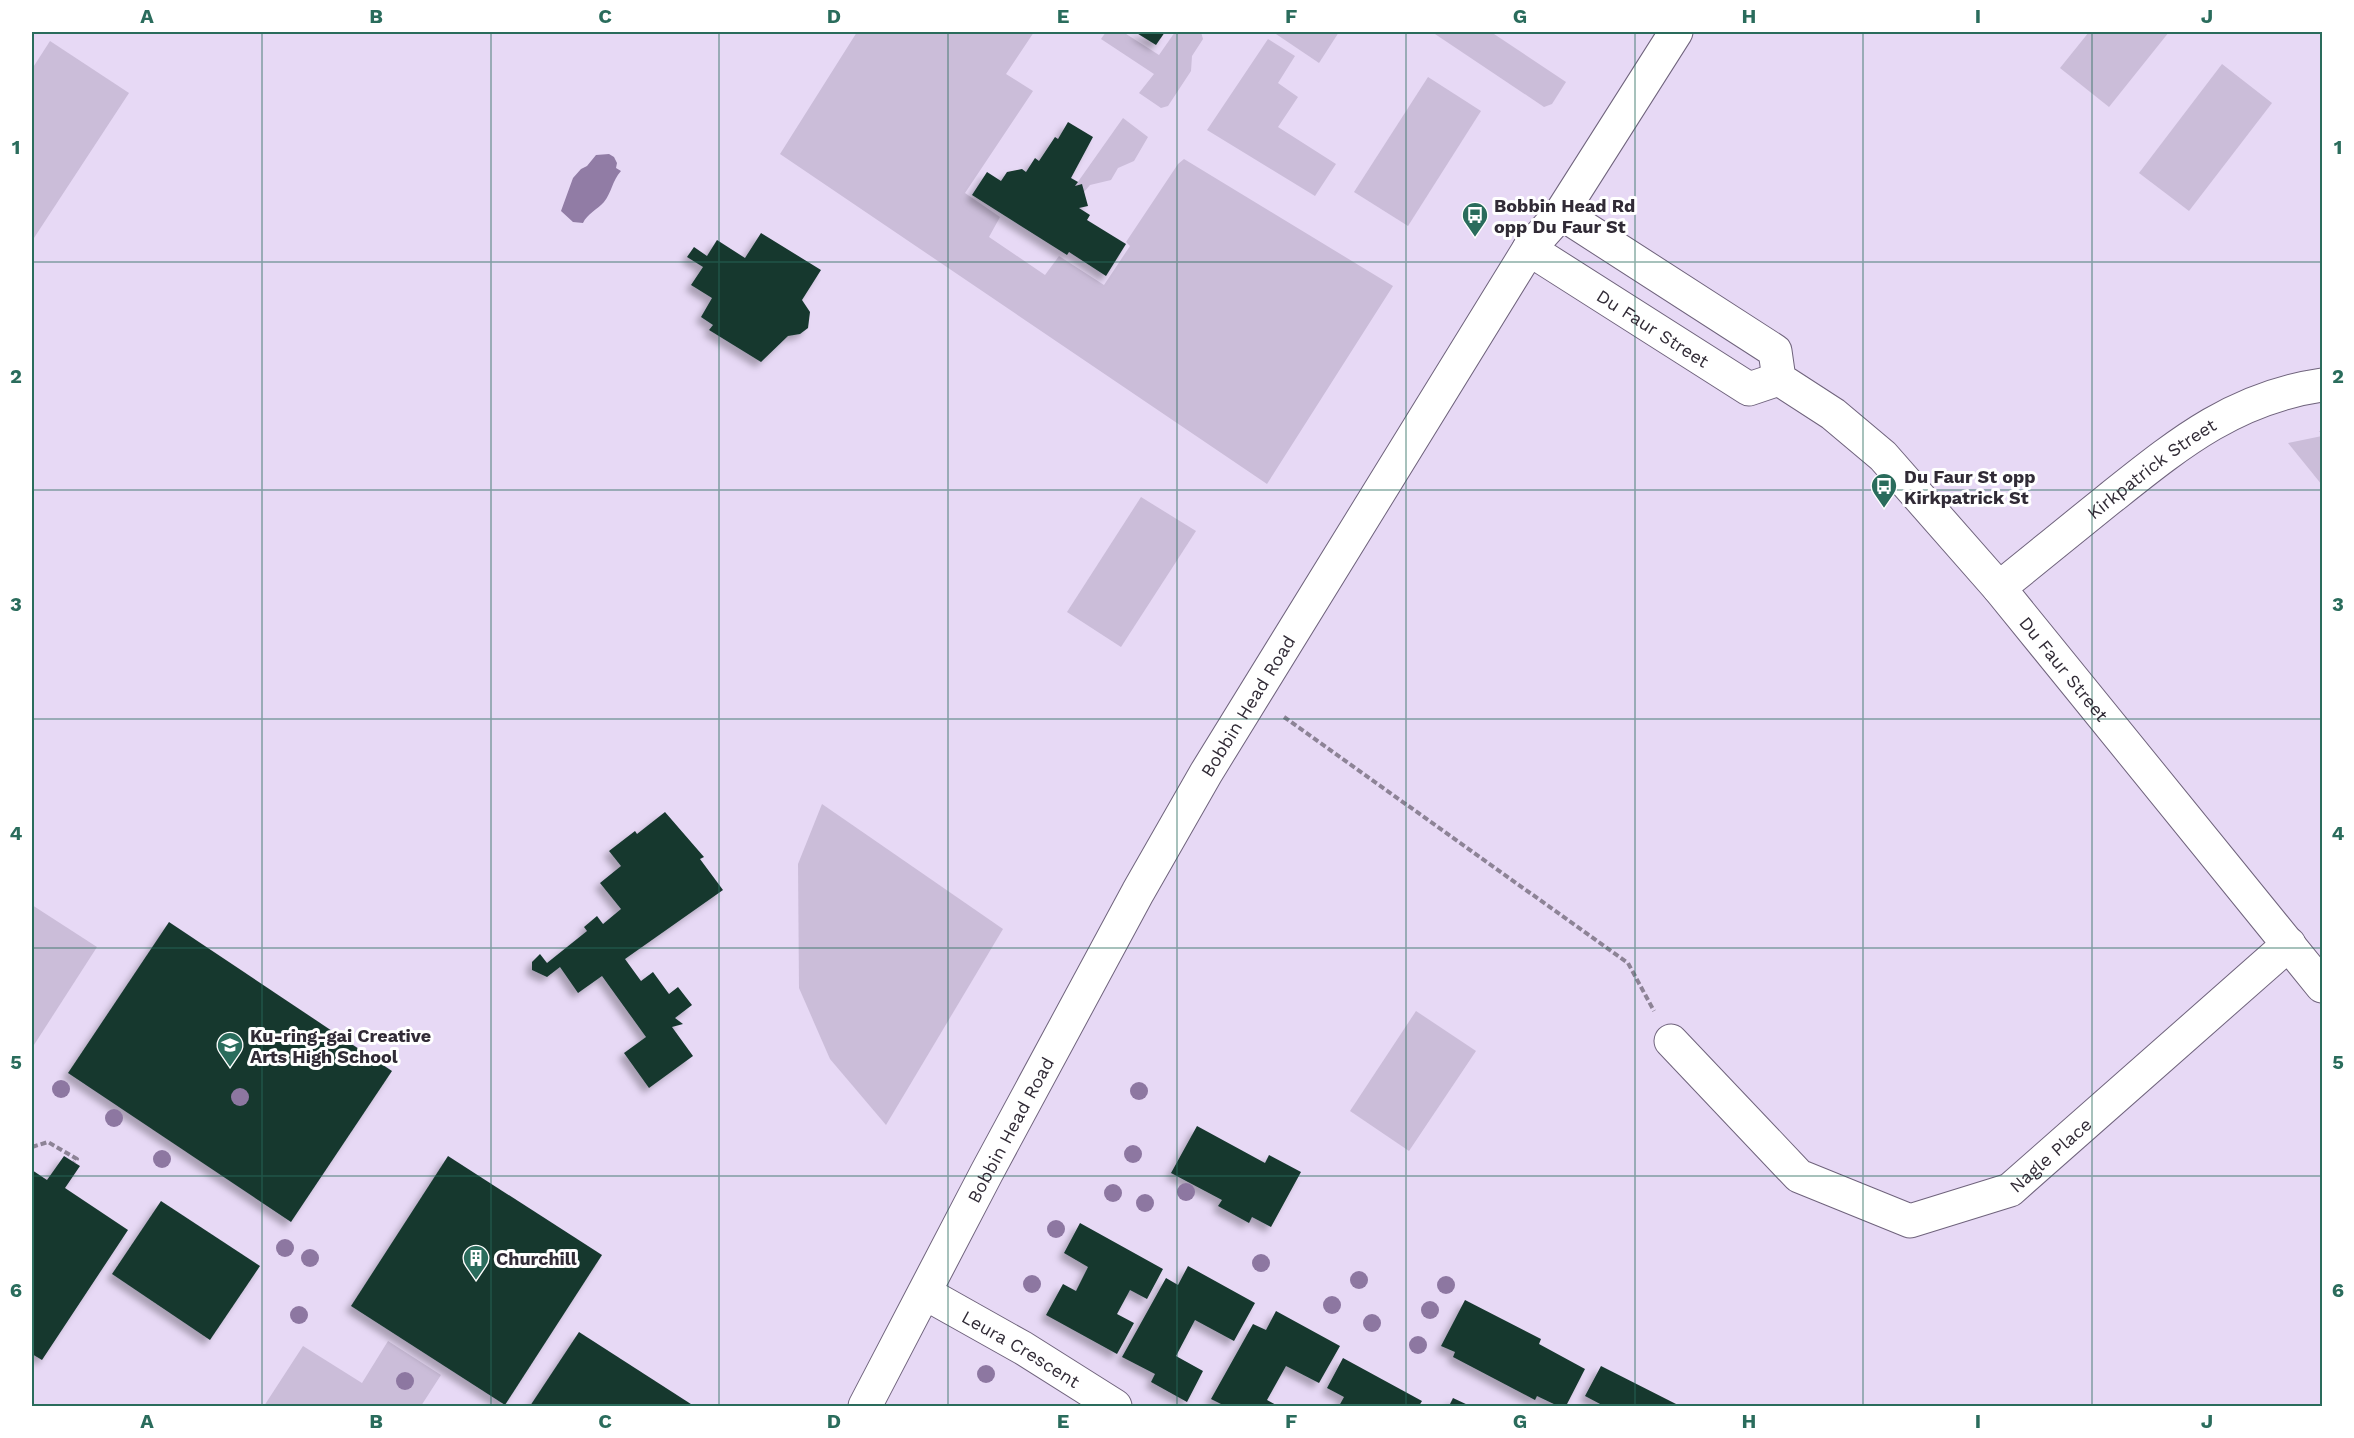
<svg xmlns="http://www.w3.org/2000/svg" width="2354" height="1438" font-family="'Work Sans',sans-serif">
<defs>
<filter id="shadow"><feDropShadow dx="-5.5" dy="5.5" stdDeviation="3" flood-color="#0004"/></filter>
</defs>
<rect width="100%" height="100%" fill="#e7d9f5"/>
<!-- green -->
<g fill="#cbbdd9">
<polygon points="857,32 1034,32 1006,74 1033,91 965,193 1000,217 989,237 1045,275 1059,256 1104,285 1130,246 1126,242 1178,164 1184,159 1393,286 1267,484 780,154"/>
<polygon points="1106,32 1123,32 1159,55 1175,32 1201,32 1203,39 1192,56 1191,71 1168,106 1161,108 1139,93 1154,74 1101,39"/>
<polygon points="1273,32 1339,32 1319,63"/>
<polygon points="1432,32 1491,32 1566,82 1552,104 1544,107"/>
<polygon points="2089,32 2169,32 2109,107 2060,68"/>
<polygon points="1268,39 1295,56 1278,83 1298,97 1278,127 1336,164 1315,196 1207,130"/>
<polygon points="50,41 129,93 32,241 32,69"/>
<polygon points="2222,64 2272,103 2189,211 2139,173"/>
<polygon points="1428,77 1481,111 1408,226 1354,192"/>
<polygon points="1123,118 1148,137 1134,161 1118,168 1111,180 1090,185 1084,192 1075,186"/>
<polygon points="2322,436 2322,485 2288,443"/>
<polygon points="1141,497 1196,531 1121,647 1067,612"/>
<polygon points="822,804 1003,929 886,1125 830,1059 799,988 798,864"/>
<polygon points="32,905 97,947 32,1048"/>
<polygon points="1416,1011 1476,1051 1409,1151 1350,1111"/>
<polygon points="388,1341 441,1375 421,1406 264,1406 303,1346 362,1383"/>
</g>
<!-- water -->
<path fill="#917ca5" d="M 609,154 L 614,157 L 617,163 L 616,168 L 621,171 C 612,181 612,192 604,202 C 598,209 587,214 583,223 L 573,222 L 561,211 L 573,178 L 581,169 L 587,166 L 596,155 Z"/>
<!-- building -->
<g fill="#17372f" filter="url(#shadow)">
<polygon points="1135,32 1165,32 1156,45"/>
<polygon points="1068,122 1093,137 1071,178 1078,182 1075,186 1082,184 1088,206 1079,208 1090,215 1087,220 1126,244 1106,276 1069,252 1067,255 972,195 987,172 1001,181 1007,172 1022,169 1026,172 1035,158 1039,161 1055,137 1058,139"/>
<polygon points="761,233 821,270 802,300 810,312 808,328 800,334 788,336 761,362 709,330 713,325 701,317 712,298 691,285 703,267 687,257 694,247 707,256 717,240 745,258"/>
<polygon points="665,812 704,857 700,859 723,890 625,959 641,981 653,972 669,994 678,987 692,1005 675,1018 683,1024 672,1027 693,1056 649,1088 624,1053 646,1037 602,976 578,993 560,967 547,977 532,970 532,962 540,954 547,963 587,931 584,927 597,916 603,924 621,909 600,883 621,866 609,851 635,831 637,834"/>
<polygon points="169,922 392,1071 291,1222 68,1073"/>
<polygon points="1197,1126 1265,1163 1269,1155 1301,1172 1271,1227 1252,1217 1249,1223 1218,1206 1222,1200 1171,1173"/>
<polygon points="64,1156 80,1166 65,1188 128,1230 42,1360 32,1354 32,1170 47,1180"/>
<polygon points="448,1156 602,1255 505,1405 351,1306"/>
<polygon points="161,1201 260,1266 210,1340 112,1274"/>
<polygon points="1080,1223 1163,1269 1147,1299 1130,1290 1117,1314 1134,1323 1117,1354 1046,1315 1063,1284 1076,1291 1088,1267 1064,1253"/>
<polygon points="1188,1266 1255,1303 1234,1341 1195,1320 1176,1356 1203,1371 1187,1402 1151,1382 1155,1374 1122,1357 1166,1278 1178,1285"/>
<polygon points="1465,1300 1541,1339 1539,1344 1585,1369 1566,1406 1558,1406 1537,1396 1535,1400 1453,1357 1455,1352 1441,1346"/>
<polygon points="1276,1311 1340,1346 1319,1383 1286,1366 1267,1400 1278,1406 1225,1406 1211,1399 1253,1324 1266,1330"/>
<polygon points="579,1332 694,1406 530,1406"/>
<polygon points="1343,1358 1422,1401 1419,1406 1339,1406 1344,1397 1327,1388"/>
<polygon points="1601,1366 1680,1406 1601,1406 1602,1405 1585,1396"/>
<polygon points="1453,1398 1470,1406 1449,1406"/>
</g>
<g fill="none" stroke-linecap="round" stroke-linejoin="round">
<!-- minor casing -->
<g stroke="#6f637c" stroke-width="35">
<g id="minor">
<path id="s1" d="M 1561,213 L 1775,351 L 1779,379 L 1833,414 L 1883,456 L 1999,588 L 2322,986"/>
<path id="s2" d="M 1529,249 L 1749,389 L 1779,379"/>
<path id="s3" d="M 1999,588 C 2036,558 2072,529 2109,499 C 2177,445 2233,398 2322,385"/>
<path id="s4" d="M 1671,1041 L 1799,1176 L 1910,1221 L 2010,1190 L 2289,944"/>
<path id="s5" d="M 925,1293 L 1023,1348 L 1115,1406"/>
</g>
</g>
<!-- secondary casing -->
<g stroke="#6f637c" stroke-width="35">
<g id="secondary">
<path id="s6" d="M 865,1406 L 987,1172 L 1138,892 L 1206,773 L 1529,249 L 1561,213 L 1676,32"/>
</g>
</g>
<!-- path -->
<g stroke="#8d8396" stroke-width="4" stroke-dasharray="6 3" stroke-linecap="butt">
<polyline points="2321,430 2322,431"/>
<polyline points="1284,717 1628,963 1654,1011"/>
<polyline points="32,1147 48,1142 77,1159 74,1162"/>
</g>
<!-- minor -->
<use href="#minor" stroke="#fff" stroke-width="33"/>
<!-- secondary -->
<use href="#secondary" stroke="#fff" stroke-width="33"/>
</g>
<!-- trees -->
<g fill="#8d77a1">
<circle cx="61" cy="1089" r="9"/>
<circle cx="1139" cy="1091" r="9"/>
<circle cx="240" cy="1097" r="9"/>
<circle cx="114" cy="1118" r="9"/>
<circle cx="1133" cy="1154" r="9"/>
<circle cx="162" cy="1159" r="9"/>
<circle cx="1186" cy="1192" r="9"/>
<circle cx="1113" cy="1193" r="9"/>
<circle cx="1145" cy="1203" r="9"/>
<circle cx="1056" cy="1229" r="9"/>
<circle cx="285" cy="1248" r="9"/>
<circle cx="310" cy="1258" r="9"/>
<circle cx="1261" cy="1263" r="9"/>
<circle cx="1359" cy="1280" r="9"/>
<circle cx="1032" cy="1284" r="9"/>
<circle cx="1446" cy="1285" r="9"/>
<circle cx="1332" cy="1305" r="9"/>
<circle cx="1430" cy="1310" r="9"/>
<circle cx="299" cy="1315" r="9"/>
<circle cx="1372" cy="1323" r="9"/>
<circle cx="1418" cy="1345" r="9"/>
<circle cx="986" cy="1374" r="9"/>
<circle cx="405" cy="1381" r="9"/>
</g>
<!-- grid -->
<path fill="none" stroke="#2a6c5c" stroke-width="1.5" stroke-opacity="0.55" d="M 262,32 L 262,1406M 491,32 L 491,1406M 719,32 L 719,1406M 948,32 L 948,1406M 1177,32 L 1177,1406M 1406,32 L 1406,1406M 1635,32 L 1635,1406M 1863,32 L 1863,1406M 2092,32 L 2092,1406M 32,262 L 2322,262M 32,490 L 2322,490M 32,719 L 2322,719M 32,948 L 2322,948M 32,1176 L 2322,1176"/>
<!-- icons -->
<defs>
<g id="bus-pin" transform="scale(1.35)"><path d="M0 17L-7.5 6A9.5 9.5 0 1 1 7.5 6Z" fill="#2a6c5c" stroke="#fff"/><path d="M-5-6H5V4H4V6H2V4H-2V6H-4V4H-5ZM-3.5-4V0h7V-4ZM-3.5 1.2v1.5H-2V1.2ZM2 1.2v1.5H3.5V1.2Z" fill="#fff"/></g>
<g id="school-pin" transform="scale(1.35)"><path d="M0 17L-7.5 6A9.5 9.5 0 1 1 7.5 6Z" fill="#2a6c5c" stroke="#fff"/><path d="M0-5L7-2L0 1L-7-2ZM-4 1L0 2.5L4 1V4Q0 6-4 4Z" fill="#fff"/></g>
<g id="building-pin" transform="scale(1.35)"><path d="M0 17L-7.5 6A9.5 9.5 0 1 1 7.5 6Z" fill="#2a6c5c" stroke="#fff"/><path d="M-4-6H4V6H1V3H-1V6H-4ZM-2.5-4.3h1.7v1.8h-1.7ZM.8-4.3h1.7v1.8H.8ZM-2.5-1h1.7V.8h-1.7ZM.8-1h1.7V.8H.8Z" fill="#fff"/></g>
</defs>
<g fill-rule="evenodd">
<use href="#bus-pin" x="1475" y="215"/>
<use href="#bus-pin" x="1884" y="486"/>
<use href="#school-pin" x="230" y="1045"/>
<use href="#building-pin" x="476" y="1258"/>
</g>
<g text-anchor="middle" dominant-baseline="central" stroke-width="6" stroke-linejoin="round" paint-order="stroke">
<!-- poi labels -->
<g font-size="18" font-weight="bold" fill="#312b36" stroke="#fff" text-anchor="start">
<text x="1494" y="205">Bobbin Head Rd<tspan x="1494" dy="21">opp Du Faur St</tspan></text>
<text x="1904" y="476">Du Faur St opp<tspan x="1904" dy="21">Kirkpatrick St</tspan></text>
<text x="250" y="1035">Ku-ring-gai Creative<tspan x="250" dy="21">Arts High School</tspan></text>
<text x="496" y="1258">Churchill</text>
</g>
<!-- street labels -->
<g font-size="18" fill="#312b36" stroke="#fff">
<text stroke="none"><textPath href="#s2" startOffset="147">Du Faur Street</textPath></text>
<text stroke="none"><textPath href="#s3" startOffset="194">Kirkpatrick Street</textPath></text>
<text stroke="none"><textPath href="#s1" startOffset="692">Du Faur Street</textPath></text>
<text stroke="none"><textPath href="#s6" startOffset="798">Bobbin Head Road</textPath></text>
<text stroke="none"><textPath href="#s6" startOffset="312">Bobbin Head Road</textPath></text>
<text stroke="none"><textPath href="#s4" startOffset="464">Nagle Place</textPath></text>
<text stroke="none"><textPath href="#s5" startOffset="111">Leura Crescent</textPath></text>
</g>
</g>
<!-- border -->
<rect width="2354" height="1438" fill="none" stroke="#ffffff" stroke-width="66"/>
<rect x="33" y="33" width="2288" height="1372" fill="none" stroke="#2a6c5c" stroke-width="2"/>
<g font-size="20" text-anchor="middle" font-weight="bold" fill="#2a6c5c">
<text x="147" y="23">A</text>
<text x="376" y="23">B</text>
<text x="605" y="23">C</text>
<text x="834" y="23">D</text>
<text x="1063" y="23">E</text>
<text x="1291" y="23">F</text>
<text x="1520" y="23">G</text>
<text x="1749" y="23">H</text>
<text x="1978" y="23">I</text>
<text x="2207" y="23">J</text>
<text x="16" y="154">1</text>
<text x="2338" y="154">1</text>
<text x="16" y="383">2</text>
<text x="2338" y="383">2</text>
<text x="16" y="611">3</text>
<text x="2338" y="611">3</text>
<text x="16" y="840">4</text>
<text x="2338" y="840">4</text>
<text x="16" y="1069">5</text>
<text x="2338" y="1069">5</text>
<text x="16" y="1297">6</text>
<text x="2338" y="1297">6</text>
<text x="147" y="1428">A</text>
<text x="376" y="1428">B</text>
<text x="605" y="1428">C</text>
<text x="834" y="1428">D</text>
<text x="1063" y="1428">E</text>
<text x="1291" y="1428">F</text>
<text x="1520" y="1428">G</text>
<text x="1749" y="1428">H</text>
<text x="1978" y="1428">I</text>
<text x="2207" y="1428">J</text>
</g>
</svg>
